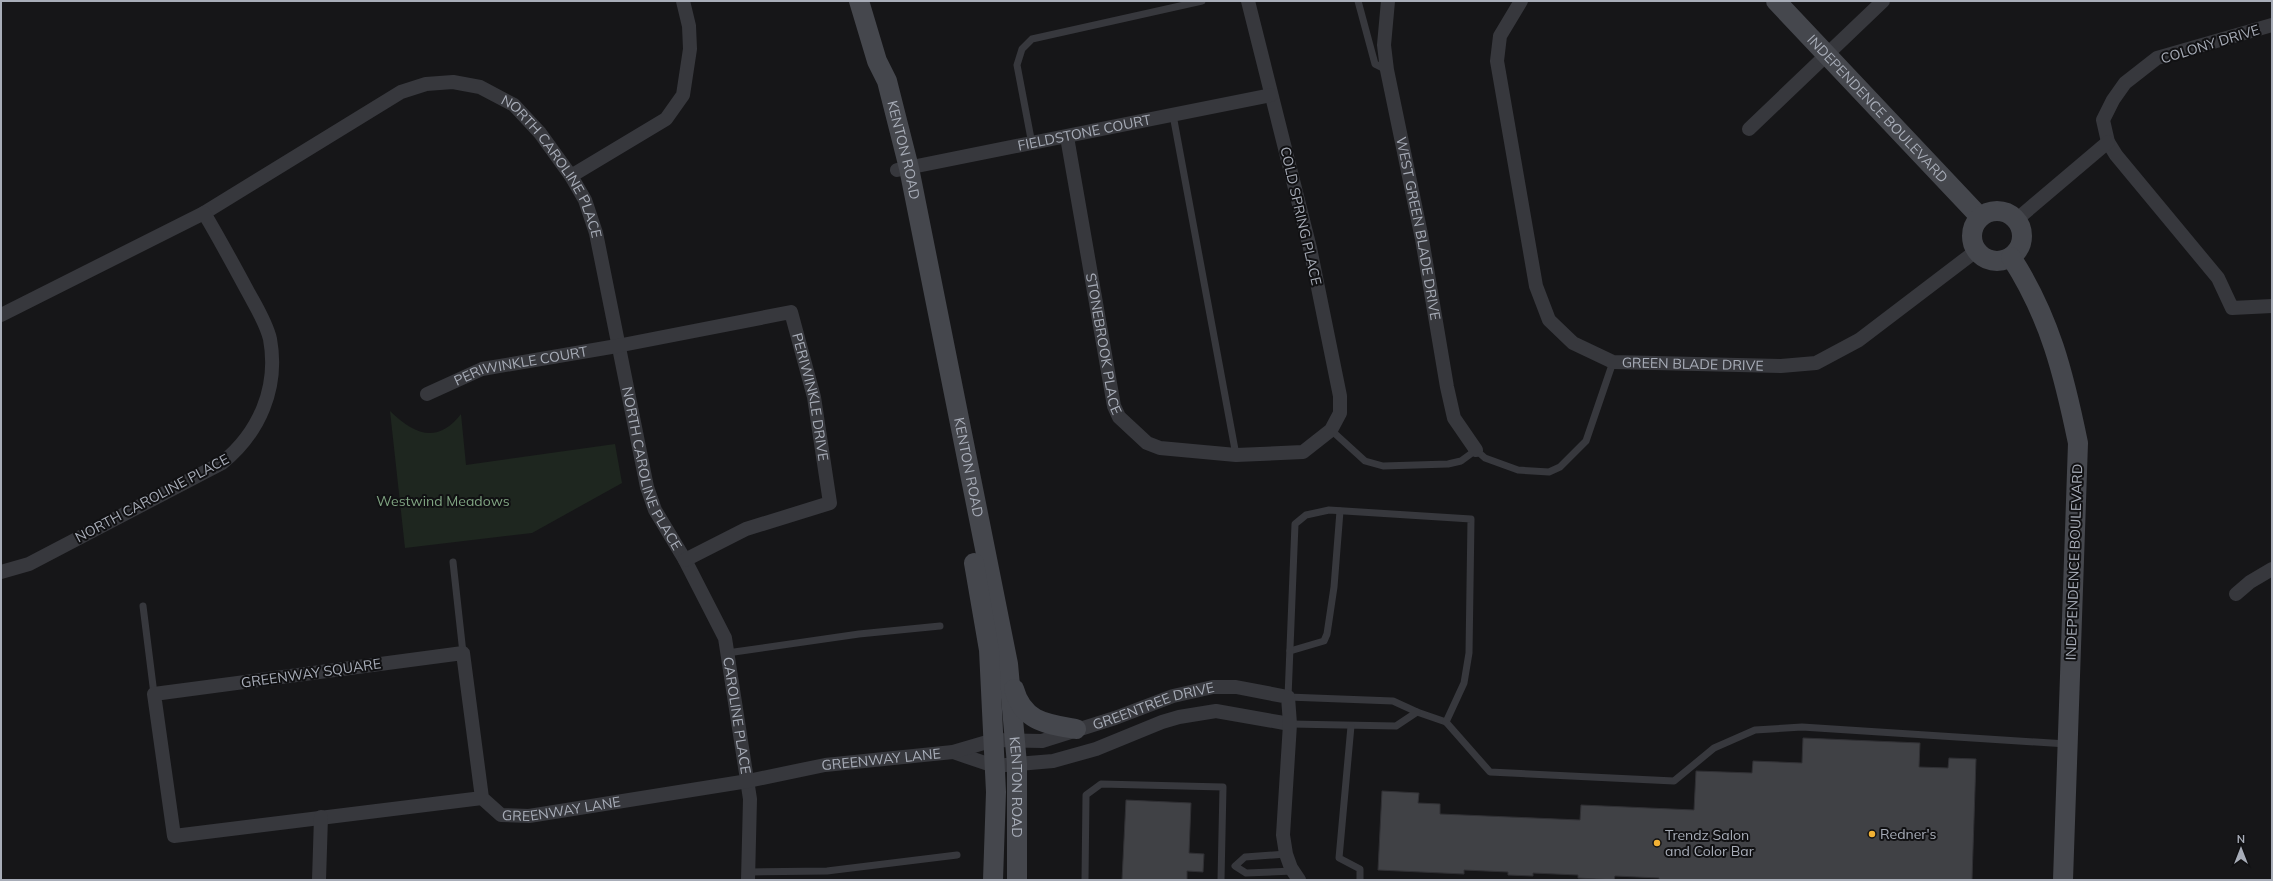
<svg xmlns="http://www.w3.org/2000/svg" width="2273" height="881" font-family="Mulish,sans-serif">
<rect width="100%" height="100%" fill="#161618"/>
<!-- green -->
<path fill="#1e261f" d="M 390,411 C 414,434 437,445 461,414 L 466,465 L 615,444 L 622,483 L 532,533 L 405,548 Z"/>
<!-- building -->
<g fill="#404145" stroke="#303034">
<polygon points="1803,738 1920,743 1919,767 1948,768 1949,758 1976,759 1972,880 1659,880 1659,878 1615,876 1614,880 1578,878 1578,875 1533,873 1533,876 1508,875 1508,872 1464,870 1464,874 1378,870 1382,791 1419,793 1418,803 1440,804 1440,814 1580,820 1581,805 1694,810 1696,771 1752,773 1753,761 1802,763"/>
<polygon points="1126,800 1191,803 1189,853 1204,854 1203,872 1187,871 1187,880 1122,880"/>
</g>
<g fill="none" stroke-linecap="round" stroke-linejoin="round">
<!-- lane -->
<g stroke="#37383d" stroke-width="7">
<polyline points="1358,1 1375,64 1387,70"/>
<polyline points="1173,115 1236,455"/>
<polyline points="1032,144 1017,65 1022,49 1032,39 1202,1"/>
<polyline points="1331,430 1365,461 1383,466 1448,464 1461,461 1476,450 1485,458 1518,470 1549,472 1560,467 1586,441 1613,362"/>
<polyline points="453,562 463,653"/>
<polyline points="143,606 154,694"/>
<polyline points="1290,651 1324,641 1327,634 1334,587 1340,511"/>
<polyline points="727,653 859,634 940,626"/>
<polyline points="1417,712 1446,722"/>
<polyline points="1290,724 1396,726 1417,712 1393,701 1288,697 1295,524 1306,515 1329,510 1471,519 1469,653 1464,683 1446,722 1490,772 1674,781 1714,748 1755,730 1802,727 2067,744"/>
<polyline points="1351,726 1339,858 1360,869 1360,880"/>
<polyline points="1286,854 1245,857 1235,866 1246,873 1293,871"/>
<polyline points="749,872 827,871 957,855"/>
<polyline points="1085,880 1086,795 1101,784 1223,787 1221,880"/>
</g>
<!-- street -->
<g stroke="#37383d" stroke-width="14">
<path id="s1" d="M 1388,1 L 1384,45 L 1387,70 L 1422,239 L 1447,387 L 1454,418 L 1476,450"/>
<path id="s2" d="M 1521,1 L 1500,36 L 1497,61 L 1536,286 L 1549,320 L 1573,343 L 1613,362 L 1781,366 L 1816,363 L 1859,340 L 1976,251"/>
<polyline points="2272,25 2157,58 2125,83 2113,100 2103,120 2108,142 2116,155 2218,278 2232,308 2272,306"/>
<polyline points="1749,129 1883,1"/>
<path id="s3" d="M 1067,137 L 1114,406 L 1119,417 L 1147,443 L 1160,448 L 1236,455 L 1303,452 L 1331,430 L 1340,413 L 1340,396 L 1310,248 L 1248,1"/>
<path id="s4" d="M 897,170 L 1271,95"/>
<polyline points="571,176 666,119 683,95 690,49 689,26 683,1"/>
<path id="s5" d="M 204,213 L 401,92 L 426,84 L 453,82 L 480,87 L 514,105 L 540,133 L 571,176 L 585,200 L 596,233 L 647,487 L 655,510 L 685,560 L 725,638 L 750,799 L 748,880"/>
<polyline points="2016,220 2108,142"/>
<path d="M 1,315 L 204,213 C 219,238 233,264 247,290 C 255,305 266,322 270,339 C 279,388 259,433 222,463 L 29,564 L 1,572"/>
<path id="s6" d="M 427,394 L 482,369 L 617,346 L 791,312 L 814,397 L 830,503 L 746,529 L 685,560"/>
<polyline points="2236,594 2250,582 2272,569"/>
<polyline points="953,752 994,766 1053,761 1096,749 1162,722 1179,717 1216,711 1290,724"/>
<path id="s7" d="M 482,798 L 463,653 L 154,694 L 174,836 L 482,798 L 501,815 L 529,816 L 748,781 L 825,765 L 953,752 L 994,740 L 1042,741 L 1115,718 L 1173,696 L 1213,687 L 1236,687 L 1288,697 L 1290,724 L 1283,835 L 1286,854 L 1291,868 L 1299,880"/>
<polyline points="319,880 321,817"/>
</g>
<!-- secondary -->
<g stroke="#45474d" stroke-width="20">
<path id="s8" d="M 859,1 L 877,61 L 887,81 L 909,168 L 1008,664 L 1017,764 L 1017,880"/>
<path id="s9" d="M 1776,1 L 1980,217"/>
<circle cx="1997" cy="236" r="25"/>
<path d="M 2011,257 C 2050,317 2064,375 2078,443 L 2063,880"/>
<polyline points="974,563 989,650 996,792 993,880"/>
<path d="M 1014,689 C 1023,722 1047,724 1076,729"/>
</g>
</g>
<!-- markers -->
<g fill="#f2b134" stroke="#111113" stroke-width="1.5">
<circle cx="1872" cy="834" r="4"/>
<circle cx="1657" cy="843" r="4"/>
</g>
<g text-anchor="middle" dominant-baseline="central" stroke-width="4" stroke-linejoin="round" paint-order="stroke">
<!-- street labels -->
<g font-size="14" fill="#a8adb8" stroke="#111113">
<text transform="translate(2210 44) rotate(-17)">COLONY DRIVE</text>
<text stroke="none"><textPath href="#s9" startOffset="148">INDEPENDENCE BOULEVARD</textPath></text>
<text stroke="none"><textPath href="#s4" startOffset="191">FIELDSTONE COURT</textPath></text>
<text stroke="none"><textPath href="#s8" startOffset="156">KENTON ROAD</textPath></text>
<text stroke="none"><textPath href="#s5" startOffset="423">NORTH CAROLINE PLACE</textPath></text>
<text transform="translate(1301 216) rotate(77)">COLD SPRING PLACE</text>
<text stroke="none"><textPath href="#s1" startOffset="231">WEST GREEN BLADE DRIVE</textPath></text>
<text stroke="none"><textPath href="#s3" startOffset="210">STONEBROOK PLACE</textPath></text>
<text stroke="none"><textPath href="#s2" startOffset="488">GREEN BLADE DRIVE</textPath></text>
<text stroke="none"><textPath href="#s6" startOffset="99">PERIWINKLE COURT</textPath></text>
<text stroke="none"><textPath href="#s6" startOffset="462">PERIWINKLE DRIVE</textPath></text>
<text stroke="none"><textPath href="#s8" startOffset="480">KENTON ROAD</textPath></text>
<text stroke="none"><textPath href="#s5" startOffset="747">NORTH CAROLINE PLACE</textPath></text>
<text transform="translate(152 498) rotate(-28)">NORTH CAROLINE PLACE</text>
<text transform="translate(2074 562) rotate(-88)">INDEPENDENCE BOULEVARD</text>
<text transform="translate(311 673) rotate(-8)">GREENWAY SQUARE</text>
<text stroke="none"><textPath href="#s7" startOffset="1602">GREENTREE DRIVE</textPath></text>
<text stroke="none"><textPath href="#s5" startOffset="1012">CAROLINE PLACE</textPath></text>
<text stroke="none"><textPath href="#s7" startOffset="1322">GREENWAY LANE</textPath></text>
<text stroke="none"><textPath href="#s8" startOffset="804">KENTON ROAD</textPath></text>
<text stroke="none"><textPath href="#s7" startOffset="998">GREENWAY LANE</textPath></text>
</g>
<!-- park labels -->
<g font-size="14" fill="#7fa381" stroke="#111113">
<text x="443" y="501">Westwind Meadows</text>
</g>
<!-- poi labels -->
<g font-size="14" fill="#a8adb8" stroke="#111113" text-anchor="start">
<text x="1880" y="834">Redner's</text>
<text x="1665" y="835">Trendz Salon<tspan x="1665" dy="16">and Color Bar</tspan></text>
</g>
</g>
<!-- border -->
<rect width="2273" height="881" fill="none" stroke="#a8adb8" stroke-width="4"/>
<!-- north arrow -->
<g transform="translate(2241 849)" stroke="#111113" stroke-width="3" paint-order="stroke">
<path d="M0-3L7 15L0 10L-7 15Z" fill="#a8adb8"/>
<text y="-6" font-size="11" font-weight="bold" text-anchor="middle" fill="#a8adb8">N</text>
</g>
</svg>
